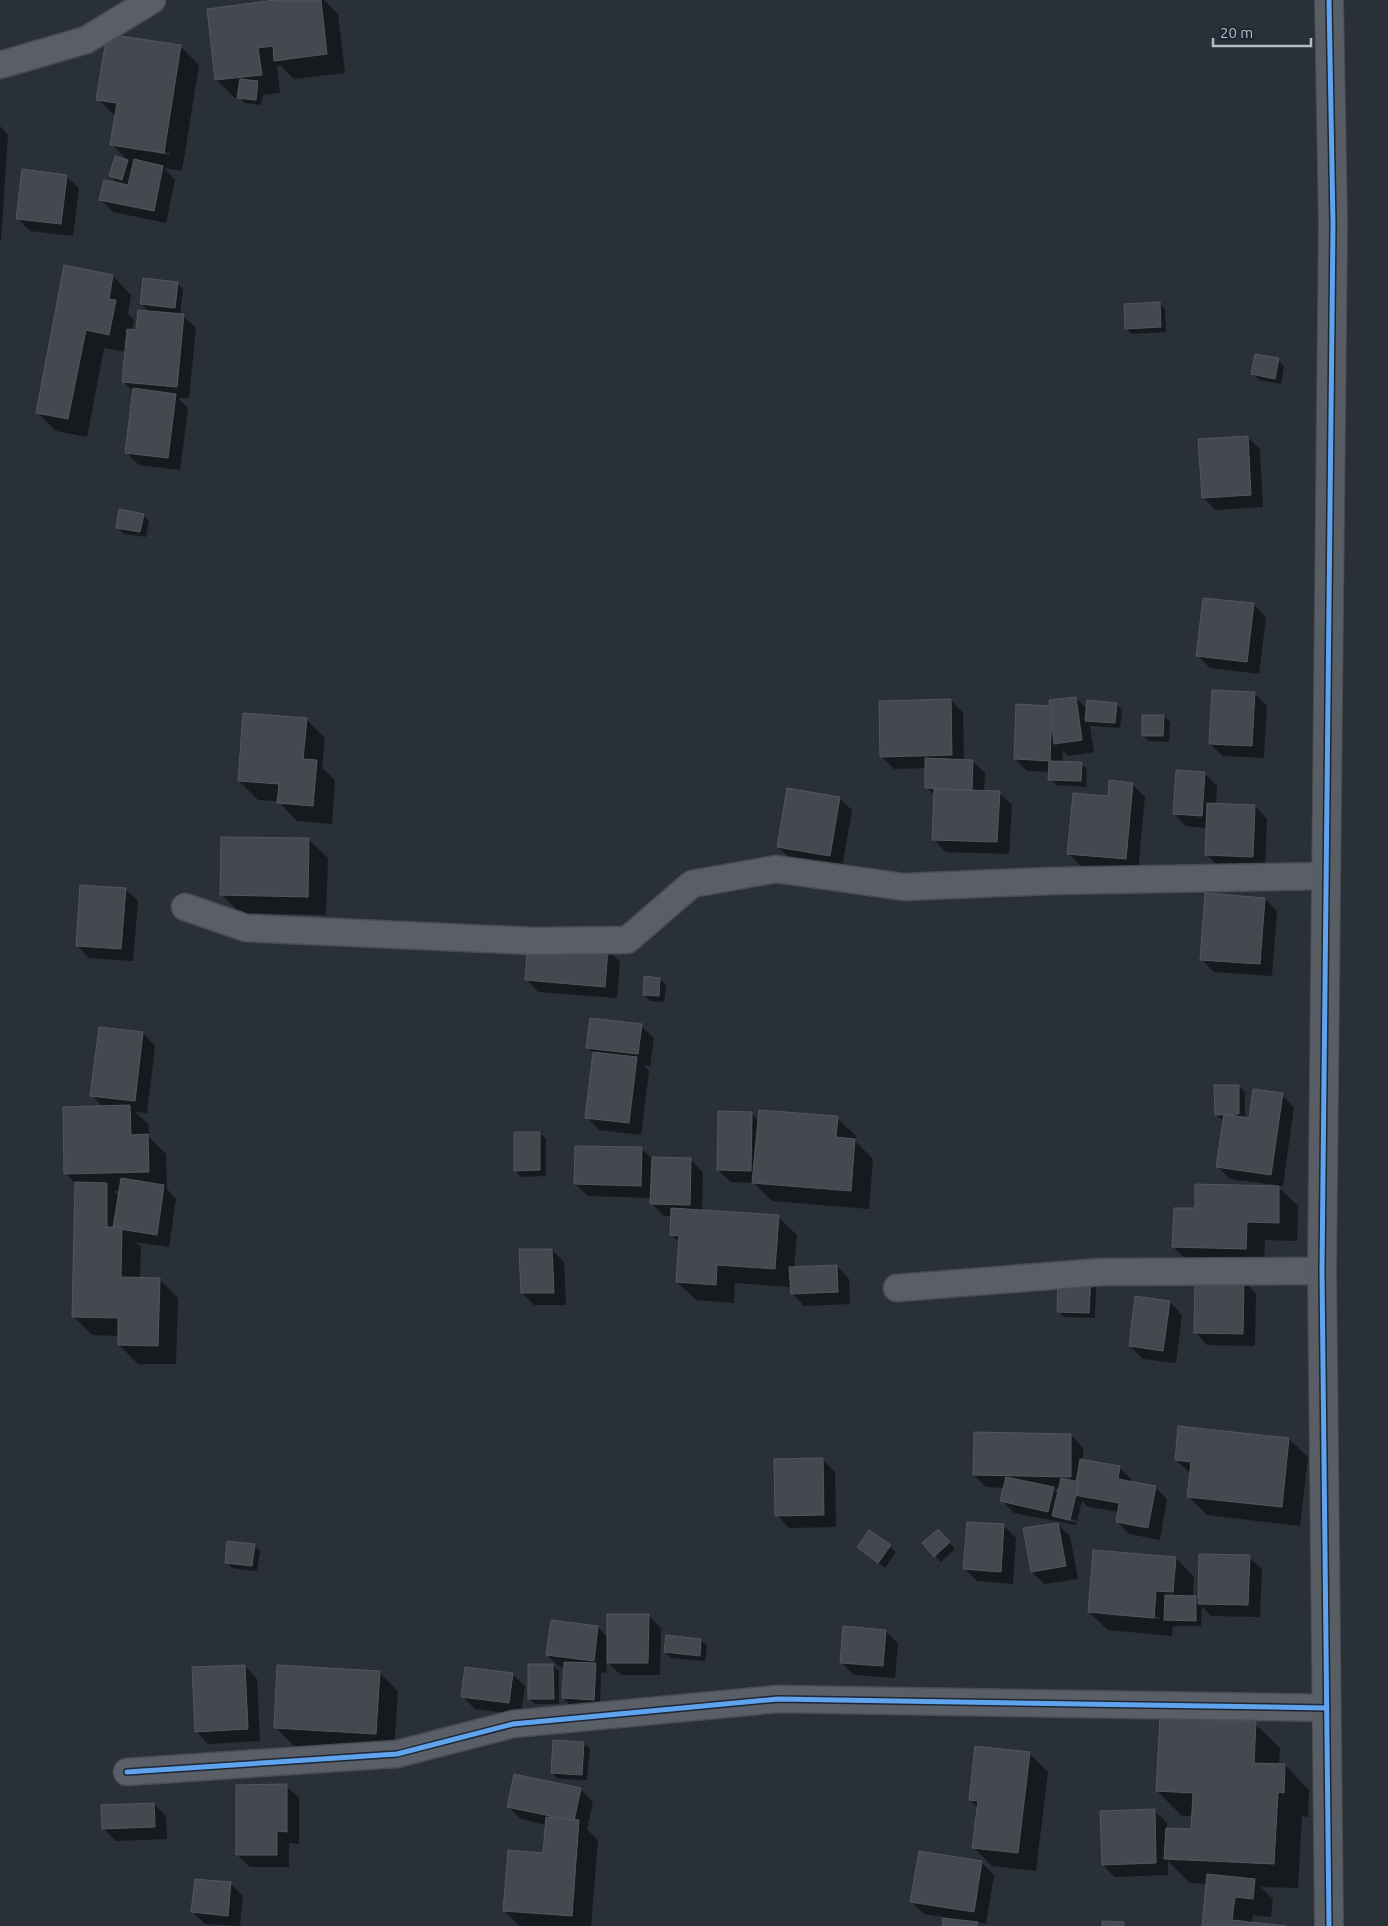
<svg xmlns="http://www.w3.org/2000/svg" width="1388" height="1926" font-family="Ubuntu,sans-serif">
<rect width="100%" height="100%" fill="#2a3038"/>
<!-- shadow -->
<g fill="#0007" fill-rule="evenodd">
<polygon points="286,0 324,0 338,14 345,73 294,79 281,66 277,66 280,93 263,95 261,105 245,103 240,98 235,98 216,80"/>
<path d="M 181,47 L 199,65 L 182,171 L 164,168 L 175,180 L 166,223 L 113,212 L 100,199 L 126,186 L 126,184 L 116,181 L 110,175 L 116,158 L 129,162 L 112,144 L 116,117 L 98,99 ZM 131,147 L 170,153 L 170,155 L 131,149 Z"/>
<polygon points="0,126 8,135 1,241 0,241"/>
<polygon points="66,176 79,188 73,236 30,231 17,218"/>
<polygon points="113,276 131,295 128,314 134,320 132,331 137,332 150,312 141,304 177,283 183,289 180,315 183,316 196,328 189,398 178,398 188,408 180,470 139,465 126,452 134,392 123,381 126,352 104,348 87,437 56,431 37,412"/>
<polygon points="1159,303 1165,309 1166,332 1132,334 1126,328"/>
<polygon points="1278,360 1284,366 1281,384 1259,380 1253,374"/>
<polygon points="1247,437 1260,449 1263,507 1215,510 1203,497"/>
<polygon points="143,515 149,521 146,537 124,534 118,528"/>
<polygon points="1253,604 1266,617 1259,674 1210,668 1197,655"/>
<polygon points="1254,693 1267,706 1264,758 1223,756 1210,744"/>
<polygon points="1076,698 1087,709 1116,704 1122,710 1120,728 1090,726 1094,752 1068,756 1063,750 1062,763 1081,764 1087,769 1086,787 1056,785 1050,779 1050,772 1027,771 1015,759 1051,707"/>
<polygon points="951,700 963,713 964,761 972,761 985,773 984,792 999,793 1012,805 1009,854 946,852 933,839 935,796 926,787 926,768 894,769 881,756"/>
<polygon points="1144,716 1164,716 1170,722 1169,742 1149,741 1143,736"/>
<polygon points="306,719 325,738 322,768 335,780 332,824 297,821 278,801 258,800 239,781"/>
<polygon points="1205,774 1217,786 1216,805 1255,806 1267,819 1265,869 1219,867 1206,854 1207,828 1186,826 1174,814"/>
<polygon points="1132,784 1145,797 1138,871 1081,866 1068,853 1109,797"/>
<polygon points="839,798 852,810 842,868 791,859 778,847"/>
<polygon points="309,840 328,858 326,915 240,913 221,894"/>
<polygon points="125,889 138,901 133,961 89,958 77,945"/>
<polygon points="1265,899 1277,911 1272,976 1214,972 1201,959"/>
<polygon points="608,950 620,962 617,998 538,992 526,979"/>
<polygon points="660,979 666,985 664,1002 650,1001 644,995"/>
<polygon points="641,1026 654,1038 650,1066 644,1065 649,1071 641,1135 599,1130 587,1117 594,1054 588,1048"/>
<path d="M 143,1033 L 155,1046 L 147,1113 L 135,1112 L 149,1125 L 149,1137 L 166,1154 L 167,1189 L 176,1199 L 169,1247 L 135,1242 L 141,1247 L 140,1278 L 159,1279 L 178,1298 L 176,1364 L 138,1364 L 119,1345 L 119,1336 L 92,1335 L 73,1316 L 76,1184 L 66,1173 L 103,1107 L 92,1095 ZM 114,1191 L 120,1191 L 119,1196 Z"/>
<polygon points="1239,1086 1245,1092 1245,1119 1250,1119 1282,1095 1294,1107 1283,1186 1277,1186 1298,1206 1297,1241 1265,1240 1264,1267 1192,1265 1173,1247 1196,1209 1274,1187 1275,1185 1230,1179 1217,1166 1224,1121 1216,1115"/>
<polygon points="751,1113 759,1121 837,1118 856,1136 855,1141 873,1159 869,1209 772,1201 754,1183 731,1182 718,1170"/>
<polygon points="540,1133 546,1139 546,1176 521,1177 515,1171"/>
<polygon points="642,1149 651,1158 691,1160 703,1172 702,1212 778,1217 797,1235 794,1268 837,1266 849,1279 850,1304 804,1306 792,1293 792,1287 735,1283 734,1303 696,1300 677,1282 680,1243 671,1234 672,1216 664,1216 651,1203 652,1198 588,1196 575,1184"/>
<polygon points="552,1250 564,1262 566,1305 534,1305 522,1293"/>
<polygon points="1059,1278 1096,1285 1095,1318 1064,1317 1058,1311"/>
<polygon points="1244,1281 1256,1294 1255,1346 1207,1345 1195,1332"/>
<polygon points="1170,1302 1182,1315 1176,1363 1143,1359 1130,1346"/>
<path d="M 1071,1435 L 1083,1448 L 1083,1461 L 1120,1468 L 1132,1480 L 1132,1483 L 1155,1487 L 1167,1499 L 1160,1540 L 1129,1534 L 1117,1521 L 1119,1512 L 1088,1507 L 1082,1501 L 1076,1525 L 1014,1513 L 1002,1500 L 1005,1488 L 986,1487 L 974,1475 ZM 1053,1489 L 1060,1489 L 1059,1494 ZM 1061,1517 L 1076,1520 L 1076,1523 L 1061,1519 Z"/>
<polygon points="1289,1439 1308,1457 1300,1526 1207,1515 1188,1496 1191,1474 1176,1460"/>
<polygon points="822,1459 835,1472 836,1527 789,1528 777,1515"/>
<polygon points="1057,1524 1070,1536 1078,1579 1044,1584 1032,1572"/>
<polygon points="1004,1526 1016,1538 1013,1584 977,1581 965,1569"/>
<polygon points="938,1531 955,1549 941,1562 924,1543"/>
<polygon points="254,1545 260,1551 257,1571 232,1568 226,1562"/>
<polygon points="890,1546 896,1552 885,1568 859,1547"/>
<path d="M 1249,1557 L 1262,1569 L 1260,1617 L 1211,1616 L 1202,1606 L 1201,1626 L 1173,1626 L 1172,1636 L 1108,1630 L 1089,1612 L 1176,1558 L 1194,1577 L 1193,1597 L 1196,1597 L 1199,1600 ZM 1107,1613 L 1160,1617 L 1160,1619 L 1107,1615 Z"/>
<polygon points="649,1616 661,1628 660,1675 621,1675 607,1662 606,1673 601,1672 600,1705 569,1704 563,1698 565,1668 560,1667 547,1655 598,1627 608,1638"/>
<polygon points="886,1631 898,1644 895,1678 854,1675 841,1662"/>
<polygon points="701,1640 707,1646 705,1661 671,1658 665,1652"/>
<polygon points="553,1665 559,1671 559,1704 535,1704 529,1698"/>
<polygon points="245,1666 257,1679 260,1741 208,1744 196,1731"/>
<polygon points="379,1672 398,1691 394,1752 294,1746 275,1727"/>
<polygon points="512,1674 525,1686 521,1715 475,1709 463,1697"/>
<polygon points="1255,1724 1280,1748 1279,1765 1285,1765 1309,1790 1308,1817 1302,1816 1298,1888 1261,1887 1273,1899 1271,1917 1253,1915 1252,1923 1286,1926 1203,1926 1208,1884 1190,1883 1168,1861 1168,1875 1115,1877 1103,1865 1154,1810 1167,1823 1167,1829 1193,1830 1193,1816 1182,1816 1157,1791"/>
<polygon points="584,1743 590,1749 587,1780 558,1779 552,1773"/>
<polygon points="1029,1753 1048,1772 1036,1871 992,1866 974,1848 978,1808 970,1800"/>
<polygon points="515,1776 581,1790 593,1802 587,1829 598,1840 591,1926 520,1926 504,1911 544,1854 547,1825 521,1819 509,1807"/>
<polygon points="286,1786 299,1798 299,1844 289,1843 289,1867 250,1867 237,1855"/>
<polygon points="154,1804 166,1816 167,1839 116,1841 103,1828"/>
<polygon points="981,1862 994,1875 986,1924 976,1922 980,1926 943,1926 944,1917 924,1914 912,1902"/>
<polygon points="231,1884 243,1896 240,1926 205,1924 192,1911"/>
</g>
<!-- building -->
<g fill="#444950" stroke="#52575f">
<polygon points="275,0 321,0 327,54 274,61 273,46 258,48 262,75 215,80 207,9"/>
<polygon points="107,34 181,45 164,153 110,145 117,103 96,100"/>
<polygon points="240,79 258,81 256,100 237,98"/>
<polygon points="115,156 128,160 122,180 109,176"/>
<polygon points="134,159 163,166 154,211 99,200 104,180 128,185"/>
<polygon points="22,169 67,175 61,224 16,219"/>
<polygon points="64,265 113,275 109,299 116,300 109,335 86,330 68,419 36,413"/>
<polygon points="143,278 178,282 175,308 140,304"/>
<polygon points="1160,302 1161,327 1125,329 1124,304"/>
<polygon points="138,310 184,314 177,387 122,382 127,329 136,330"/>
<polygon points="1255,354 1279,358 1275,379 1251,374"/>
<polygon points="133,388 176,394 168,458 125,453"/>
<polygon points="1248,436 1251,495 1202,498 1198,439"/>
<polygon points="119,509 144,514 140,532 116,528"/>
<polygon points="1203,598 1254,603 1247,662 1196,656"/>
<polygon points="1212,690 1255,692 1252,746 1209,744"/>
<polygon points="1076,697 1082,740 1054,744 1049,700"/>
<polygon points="951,699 952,755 880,757 879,701"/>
<polygon points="1087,700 1117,703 1115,723 1085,721"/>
<polygon points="1016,704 1052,706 1050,761 1014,759"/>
<polygon points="243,713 307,718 303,759 317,760 313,806 277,803 279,784 238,781"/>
<polygon points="1142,715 1164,715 1163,736 1142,736"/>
<polygon points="925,758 973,760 972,790 925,788"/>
<polygon points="1049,761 1082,762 1081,781 1048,780"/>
<polygon points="1176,770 1205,772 1202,816 1173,814"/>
<polygon points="1109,780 1133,783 1126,859 1067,854 1073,793 1108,796"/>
<polygon points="787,788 840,797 830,856 777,847"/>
<polygon points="934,789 1000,791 997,842 932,840"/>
<polygon points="1207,803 1255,805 1253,857 1205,855"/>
<polygon points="221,837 309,838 308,897 220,895"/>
<polygon points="80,885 126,888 121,949 76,946"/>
<polygon points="1205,893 1265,898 1260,964 1200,960"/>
<polygon points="528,942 608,949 605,987 525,980"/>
<polygon points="644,976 660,978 659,996 643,995"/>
<polygon points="590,1018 642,1024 638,1054 586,1048"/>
<polygon points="99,1027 143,1032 135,1101 90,1096"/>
<polygon points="593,1052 637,1057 629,1123 585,1118"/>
<polygon points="1214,1085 1239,1085 1239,1114 1215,1115"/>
<polygon points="1253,1089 1283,1093 1271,1175 1216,1167 1224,1114 1249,1118"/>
<polygon points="130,1105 131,1135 148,1134 149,1172 64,1174 63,1107"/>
<polygon points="759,1110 838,1116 836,1137 855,1139 851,1191 752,1183"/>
<polygon points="718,1111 752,1112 751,1171 717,1170"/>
<polygon points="514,1132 540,1132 540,1170 514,1171"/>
<polygon points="575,1146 642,1147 641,1186 574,1184"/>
<polygon points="652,1157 691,1158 690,1205 650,1204"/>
<polygon points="121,1178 164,1185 157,1235 113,1228"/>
<polygon points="75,1182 107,1183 107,1227 122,1227 121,1277 160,1278 158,1346 118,1345 118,1318 72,1317"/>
<polygon points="1195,1184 1279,1186 1279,1223 1247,1222 1246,1249 1172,1247 1174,1208 1195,1208"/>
<polygon points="671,1208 779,1215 775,1269 717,1265 716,1285 676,1282 679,1236 670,1235"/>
<polygon points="519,1249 552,1249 554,1293 521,1293"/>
<polygon points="837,1265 838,1292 791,1294 789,1267"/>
<polygon points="1058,1277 1091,1278 1089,1313 1057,1312"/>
<polygon points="1195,1279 1244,1280 1243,1334 1194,1333"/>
<polygon points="1135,1296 1170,1301 1163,1351 1129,1346"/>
<polygon points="1178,1426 1289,1438 1282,1507 1187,1497 1191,1462 1175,1460"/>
<polygon points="974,1432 1071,1434 1071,1477 973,1475"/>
<polygon points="823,1458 824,1515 775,1516 774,1459"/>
<polygon points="1080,1459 1120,1466 1118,1479 1156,1486 1148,1528 1116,1522 1119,1503 1074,1495"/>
<polygon points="1006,1477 1054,1487 1048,1512 1000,1501"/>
<polygon points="1061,1478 1079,1482 1070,1520 1052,1516"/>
<polygon points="967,1522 1004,1524 1001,1572 963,1569"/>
<polygon points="1058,1523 1066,1566 1031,1572 1023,1528"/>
<polygon points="938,1529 950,1542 934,1557 922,1543"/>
<polygon points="869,1530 891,1545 878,1563 857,1547"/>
<polygon points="227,1541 255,1544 252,1566 225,1563"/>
<polygon points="1093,1550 1176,1557 1173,1592 1156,1591 1154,1618 1088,1612"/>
<polygon points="1199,1554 1250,1555 1248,1605 1198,1604"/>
<polygon points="1165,1595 1196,1596 1196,1621 1164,1620"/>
<polygon points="607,1614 649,1614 648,1663 607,1663"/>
<polygon points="551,1620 598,1626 594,1661 546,1655"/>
<polygon points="843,1626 886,1630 883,1666 840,1663"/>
<polygon points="666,1635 701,1639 700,1656 664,1652"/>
<polygon points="564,1662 596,1663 594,1700 562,1698"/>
<polygon points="528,1664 553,1664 554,1699 528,1699"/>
<polygon points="245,1665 248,1729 195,1732 192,1667"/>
<polygon points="277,1665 380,1671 376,1734 274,1728"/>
<polygon points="465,1667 513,1673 509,1703 461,1697"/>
<polygon points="1160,1718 1256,1722 1254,1763 1285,1764 1284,1793 1278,1792 1274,1864 1164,1859 1166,1828 1191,1829 1193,1793 1156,1791"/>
<polygon points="553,1740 584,1742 582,1775 551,1773"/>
<polygon points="975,1746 1030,1752 1018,1853 972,1848 978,1801 969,1800"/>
<polygon points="514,1774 581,1788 574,1821 507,1807"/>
<polygon points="287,1784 287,1832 277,1831 277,1855 236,1855 236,1785"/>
<polygon points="154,1803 155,1827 102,1829 101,1805"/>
<polygon points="1155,1809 1156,1863 1102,1865 1100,1811"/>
<polygon points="546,1817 579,1820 572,1916 503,1911 508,1850 543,1853"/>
<polygon points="919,1851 982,1861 974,1912 910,1902"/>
<polygon points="1207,1874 1255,1879 1253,1899 1235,1897 1232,1920 1286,1926 1202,1926"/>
<polygon points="195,1879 231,1882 228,1916 191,1912"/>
<polygon points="943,1918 978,1922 977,1926 942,1926"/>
<polygon points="1102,1921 1124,1922 1124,1926 1102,1926"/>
</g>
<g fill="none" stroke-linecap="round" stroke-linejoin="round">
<!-- street casing -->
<g stroke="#484c53" stroke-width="29">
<g id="street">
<polyline points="0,65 86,40 152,0"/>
<polyline points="185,907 246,928 533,941 627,940 692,884 776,869 904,887 1050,881 1326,876"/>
<polyline points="897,1288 1101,1272 1322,1271"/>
<polyline points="127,1772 397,1754 513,1724 778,1699 1327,1708"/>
</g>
</g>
<!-- secondary casing -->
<g stroke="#484c53" stroke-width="30">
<polyline id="secondary" points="1329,1926 1322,1271 1333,224 1329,0"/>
</g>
<!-- street -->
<use href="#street" stroke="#5a5e66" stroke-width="26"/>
<!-- secondary -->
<use href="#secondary" stroke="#595d64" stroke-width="28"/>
<!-- cycleway casing -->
<g stroke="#1d2633" stroke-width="8">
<g id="cycleway">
<polyline points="127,1772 397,1754 513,1724 778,1699 1327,1708"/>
<polyline points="1329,1926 1322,1271 1333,224 1329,0"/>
</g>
</g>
<!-- cycleway -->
<use href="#cycleway" stroke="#60a3ed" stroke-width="5"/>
</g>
<!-- scale -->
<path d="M1213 38v8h98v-8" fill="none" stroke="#b4bcc9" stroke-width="2.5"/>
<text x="1220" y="38" font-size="15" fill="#b4bcc9" stroke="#1d2633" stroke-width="4" paint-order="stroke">20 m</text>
</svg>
